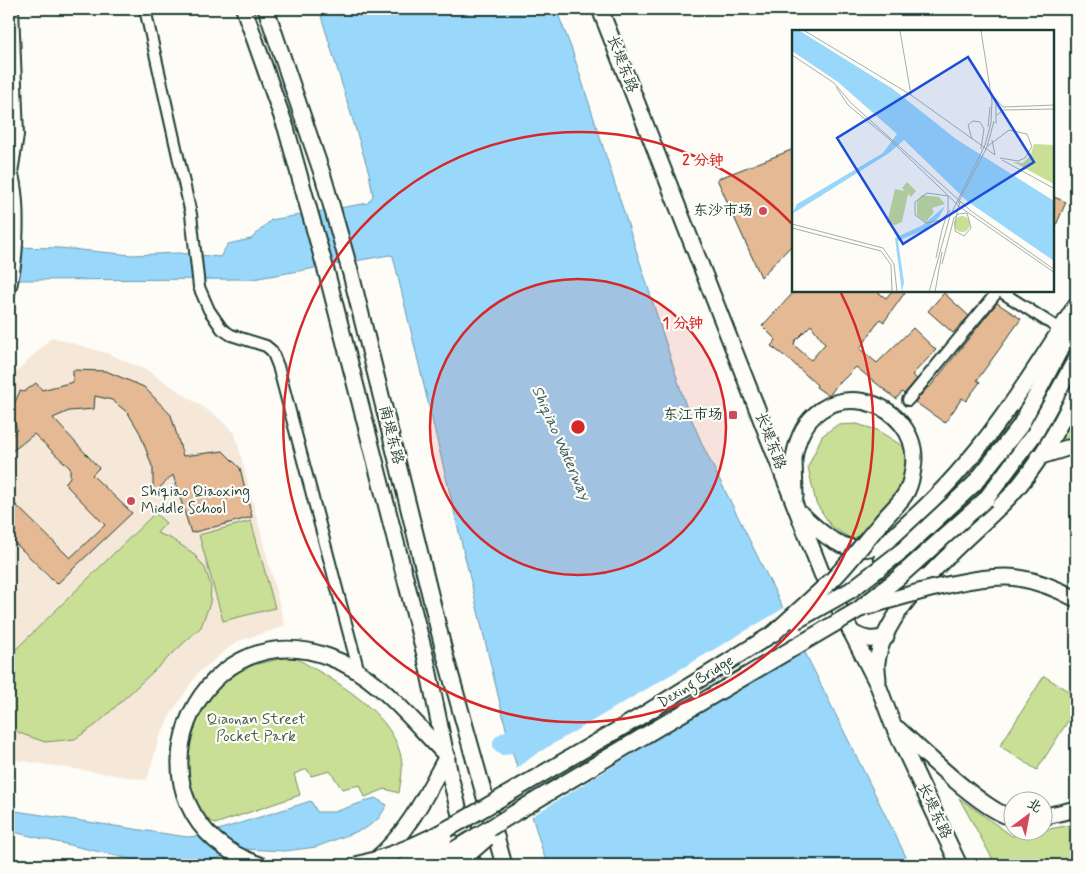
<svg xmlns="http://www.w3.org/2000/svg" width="1085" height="874" font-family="Mynerve,'LXGW WenKai TC',sans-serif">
<rect width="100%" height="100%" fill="#fdfcf7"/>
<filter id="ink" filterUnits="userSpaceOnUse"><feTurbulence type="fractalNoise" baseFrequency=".02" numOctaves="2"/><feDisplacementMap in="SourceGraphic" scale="10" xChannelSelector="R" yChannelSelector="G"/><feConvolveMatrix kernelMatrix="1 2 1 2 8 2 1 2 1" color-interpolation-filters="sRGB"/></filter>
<g filter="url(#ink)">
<!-- built -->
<polygon fill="#f6e8d9" points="52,337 109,354 150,372 215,415 235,433 285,626 236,642 198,673 172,712 159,738 147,780 9,759 9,379"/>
<!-- green -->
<g fill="#c8df95" stroke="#748e64">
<polygon points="1076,399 1076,441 1053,442"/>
<path d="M 857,424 L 877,430 L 904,447 C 905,456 909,470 906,478 C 898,503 872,524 853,540 L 831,526 L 816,503 L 808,467 L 822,436 L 837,425 Z"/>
<polygon points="155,513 166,523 157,533 170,538 193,553 205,568 211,586 210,603 201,627 96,725 75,739 45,742 19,733 9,722 9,656"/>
<polygon points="251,521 275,608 223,621 199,535"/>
<path d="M 292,656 C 331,678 397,713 402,763 C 403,772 400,784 399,793 L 385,789 L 365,797 L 360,785 L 342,789 L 330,771 L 311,776 L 307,769 L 294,774 L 300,795 L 215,824 L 207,819 L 189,797 L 184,758 L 188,733 L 213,686 L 240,668 Z"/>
<polygon points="1044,676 1076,696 1076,708 1037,770 1000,746"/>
<polygon points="959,798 1012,836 1076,824 1076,865 996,865"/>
</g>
<!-- water -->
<g fill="#9ad8fb" stroke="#699aab">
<polygon points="319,9 556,9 572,50 686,406 703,446 910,865 547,865 509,741 393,256 389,255 253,279 9,280 9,247 60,248 132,255 178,253 220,257 228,244 251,239 271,220 368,203 373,196 369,173"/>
<polygon points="375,798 387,805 379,818 366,828 316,847 285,851 245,849 198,865 156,865 9,831 9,810 187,837 199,836 311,801 317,812 334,812"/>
</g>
<!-- pier -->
<polygon fill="#fdfcf7" points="786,607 806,647 529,818 515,770 536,754"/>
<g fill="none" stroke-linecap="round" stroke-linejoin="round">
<!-- river -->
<polyline stroke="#9ad8fb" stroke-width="22" points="504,744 535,728"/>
</g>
<!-- building -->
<g fill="#e4b994" stroke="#1f3d34" fill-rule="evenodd">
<polygon points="794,149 794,243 761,277 717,179"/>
<polygon points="1054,197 1066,202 1054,230"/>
<path d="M 795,291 L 876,291 L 886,298 L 892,291 L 906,291 L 884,322 L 880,319 L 860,349 L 877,363 L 913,328 L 936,350 L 912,375 L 917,379 L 904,394 L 902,392 L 896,399 L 856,367 L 840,383 L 839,382 L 829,396 L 816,387 L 817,385 L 791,361 L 771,346 L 776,340 L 762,326 ZM 811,325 L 825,344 L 811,360 L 794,345 L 795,341 Z"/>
<polygon points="944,293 969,316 953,333 928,311"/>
<polygon points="997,303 1021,319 977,380 980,382 966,401 962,398 945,423 915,402 928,387 929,388"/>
<polygon points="73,370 106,371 144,387 171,415 183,456 223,451 240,468 252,517 191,533 173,475 153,494 153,469 140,433 128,413 112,400 95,396 94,409 69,411 53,418 99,468 92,475 132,513 57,584 9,537 9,498 70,558 105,525 65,484 70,477 70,468 34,434 9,454 9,438 17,430 11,411 20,391 24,392 36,383 42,390 73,382"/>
</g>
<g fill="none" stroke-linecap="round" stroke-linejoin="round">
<!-- street casing -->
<g stroke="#1f3d34" stroke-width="14">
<g id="street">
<polyline points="145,9 191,214 199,287 209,310 222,329 231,335 266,346 272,351 278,366 359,672"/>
<polyline points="12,173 18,135 13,9"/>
<polyline points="1000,291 1061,330"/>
<path d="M 9,293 C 19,263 21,197 11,168"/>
<polyline points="908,400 998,291"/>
</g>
</g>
<!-- secondary casing -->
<g stroke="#1f3d34" stroke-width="19">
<g id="secondary">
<polyline points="244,9 286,128 327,274 426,659 451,780 473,865"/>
<polyline points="266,9 323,176 351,274 445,655 504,865"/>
<polyline points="600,9 822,574 878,685 893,725 959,865"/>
<polyline points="1038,457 1067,448 1076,448"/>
<polyline points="794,458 795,497"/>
<polyline points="974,484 1020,426 1072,327"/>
<polyline points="986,499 1035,433 1076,359"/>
<path d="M 801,514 C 820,532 841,553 870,548 C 886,546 898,532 910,521 C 979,460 1027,383 1076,305"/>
<polyline points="889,540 882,553 883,568 903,580 925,577"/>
<path d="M 851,632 C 864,640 872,641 886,637"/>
<path d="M 878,681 C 878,675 876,668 877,662 C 885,601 971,538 1011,495 C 1037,466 1059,428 1076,393"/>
<path d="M 898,729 C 920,749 987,814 1012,817"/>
<polyline points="506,795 638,718 774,633"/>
<polyline points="518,811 654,730"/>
<polyline points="1042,817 1076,809"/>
<path d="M 260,865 C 109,813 194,607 329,657 C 377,674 412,721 447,756 C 427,793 408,833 375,860"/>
</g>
</g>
<!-- street -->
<use href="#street" stroke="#fdfcf7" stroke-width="10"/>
<!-- secondary -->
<use href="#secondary" stroke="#fdfcf7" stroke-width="15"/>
<!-- secondary-bridge casing -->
<g stroke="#1f3d34" stroke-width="19" stroke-linecap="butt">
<g id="secondary-bridge">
<path d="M 866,607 C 905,596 980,572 1018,578 C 1038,581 1058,589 1076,599"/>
<polyline points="796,621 851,590 903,550 974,484"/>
<path d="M 774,633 C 793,615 814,597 833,579 C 850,562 864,542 880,524 C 888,513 901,503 907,491 C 910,485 912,476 913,469 C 925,398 809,364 794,458"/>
<polyline points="654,730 858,610 898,578 986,499"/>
<path d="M 356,865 C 411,852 458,824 506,795"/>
<polyline points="406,865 444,839"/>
<polyline points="429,865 518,811"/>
<polyline points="456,865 487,838"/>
</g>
</g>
<!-- secondary-bridge -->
<use href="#secondary-bridge" stroke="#fdfcf7" stroke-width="15"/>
</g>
</g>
<!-- distance rings -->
<circle cx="578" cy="427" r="148" fill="#d62828" fill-opacity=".12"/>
<g fill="none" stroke="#d62828" stroke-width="2.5">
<circle cx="578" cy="427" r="148"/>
<path d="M841 293A295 295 0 1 1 794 226"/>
</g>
<!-- markers -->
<g fill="#d1495b" stroke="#fdfcf7" stroke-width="2">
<circle cx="763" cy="211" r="5"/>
<rect x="728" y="410" width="10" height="10" rx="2.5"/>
<circle cx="131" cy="501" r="5"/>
</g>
<g text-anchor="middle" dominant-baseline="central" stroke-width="4.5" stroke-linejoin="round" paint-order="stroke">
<!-- street labels -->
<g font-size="15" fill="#1f3d34" stroke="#fdfcf7">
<text transform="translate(622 64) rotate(69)">长堤东路</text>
<text transform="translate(391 435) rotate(76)">南堤东路</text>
<text transform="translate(770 441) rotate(69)">长堤东路</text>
<text transform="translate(696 682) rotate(-32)">Dexing Bridge</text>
<text transform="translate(934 811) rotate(65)">长堤东路</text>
</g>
<!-- poi labels -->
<g font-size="15" fill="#1f3d34" stroke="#fdfcf7" text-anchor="end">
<text x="753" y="211">东沙市场</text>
<text x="723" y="415">东江市场</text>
<text x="141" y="492" text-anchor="start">Shiqiao Qiaoxing<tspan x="141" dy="17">Middle School</tspan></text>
</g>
<!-- park labels -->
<g font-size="15" fill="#415d47" stroke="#fdfcf7">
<text x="256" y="720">Qiaonan Street<tspan x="256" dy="17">Pocket Park</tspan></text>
</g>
<!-- water labels -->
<g font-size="16" font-style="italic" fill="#385c5c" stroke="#fdfcf7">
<text transform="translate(561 443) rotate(66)">Shiqiao Waterway</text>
</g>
</g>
<!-- overview -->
<g transform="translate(792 30)">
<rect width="262" height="262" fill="#fdfcf7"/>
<path d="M 242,114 L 262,115 L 262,154 L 221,132 L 231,133 L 238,126 ZM 115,152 L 124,161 L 119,167 L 116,164 L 110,192 L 103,195 L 95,193 L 103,159 L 113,161 L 110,158 ZM 130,165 L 147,167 L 153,174 L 140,178 L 142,182 L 134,192 L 125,186 L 125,171 ZM162 194a8 8 0 1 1 16 0a8 8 0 1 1-16 0Z" fill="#c8df95"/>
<path d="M 0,1 L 8,1 L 101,59 L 164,109 L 262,171 L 262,231 L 175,171 L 112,110 L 97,123 L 0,184 L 5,174 L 91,123 L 105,104 L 46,52 L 0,21 ZM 153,176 L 147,187 L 134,199 L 106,211 L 112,252 L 110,262 L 103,208 L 131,195 Z" fill="#9ad8fb"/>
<path fill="none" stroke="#a4b0a9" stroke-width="1" d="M 13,1 L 119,65 L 203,125M 108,1 L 119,65M 0,25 L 42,53 L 59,73 L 179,181 L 263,240M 44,57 L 56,75 L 96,108 L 168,177 L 263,243M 202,67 L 211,77 L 263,75M 204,71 L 204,94M 205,85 L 211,80 L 263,79M 196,97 L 198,77M 180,109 L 176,95 L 181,91 L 188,92 L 192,99 L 189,119M 200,110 L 203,125M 196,116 L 217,100 L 235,104 L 240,117 L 233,128 L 226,131 L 208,128M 210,130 L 263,159M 166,173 L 195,117 L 202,91M 0,194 L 91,218 L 102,234 L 105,262M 0,198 L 89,221 L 99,235 L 100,262M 144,228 L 148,209 L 150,200 L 156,181 L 156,166 L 135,163 L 123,172 L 123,185 L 134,193 L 149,190 L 158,181 L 158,180M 150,234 L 162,188 L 165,185 L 167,184 L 175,183 L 179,198 L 172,206 L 163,201 L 163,193 L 166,178 L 168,172M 137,262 L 158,186 L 193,115 L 199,93 L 200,71 L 189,1M 143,262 L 150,222"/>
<path fill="#1d4ed8" fill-opacity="0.15" stroke="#1d4ed8" stroke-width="2.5" d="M 176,27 L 242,132 L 111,214 L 45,108 Z"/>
<rect width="262" height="262" fill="none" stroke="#1f3d34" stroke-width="2.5"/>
</g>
<circle cx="578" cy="427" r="8" fill="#d62828" stroke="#fdfcf7" stroke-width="2.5"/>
<g font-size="15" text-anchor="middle" font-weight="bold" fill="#d62828" stroke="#fdfcf7" stroke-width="4.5" stroke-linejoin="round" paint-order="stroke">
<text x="703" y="165">2 分钟</text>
<text x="683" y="328">1 分钟</text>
</g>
<!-- margin -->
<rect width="1085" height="874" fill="none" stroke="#fdfcf7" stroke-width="30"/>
<rect x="15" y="15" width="1055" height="844" fill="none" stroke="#1f3d34" stroke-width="2" filter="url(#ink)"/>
<!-- north arrow -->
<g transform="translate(1028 816) rotate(32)"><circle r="24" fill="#fdfcf7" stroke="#a4b0a9"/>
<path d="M0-4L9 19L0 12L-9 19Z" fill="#d1495b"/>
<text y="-8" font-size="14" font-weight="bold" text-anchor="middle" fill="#1f3d34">北</text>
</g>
</svg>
